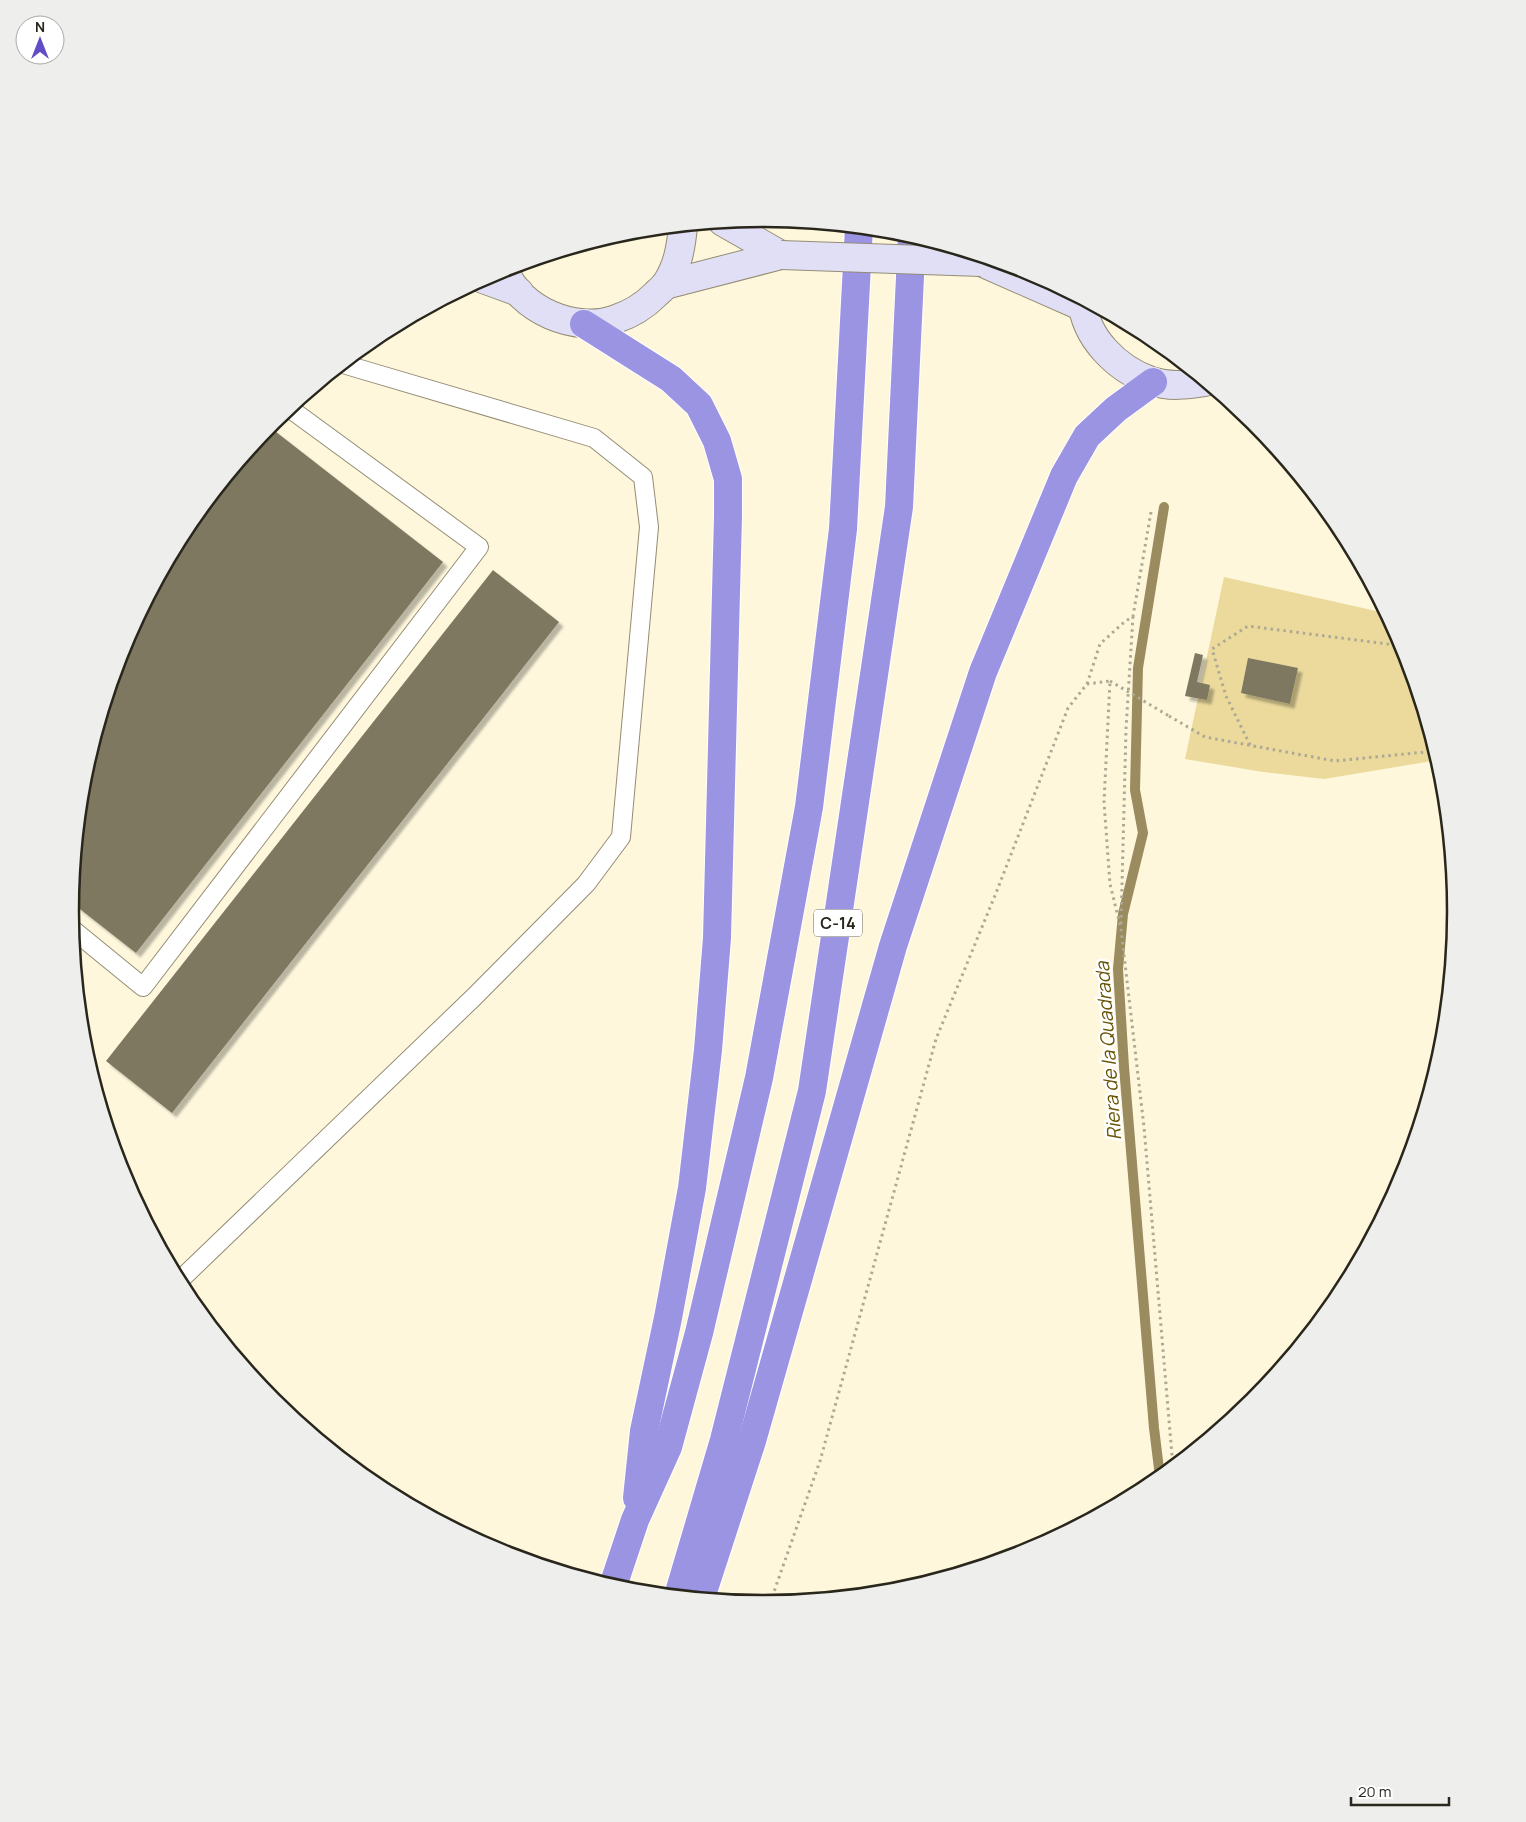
<svg xmlns="http://www.w3.org/2000/svg" width="1526" height="1822" font-family="Manrope,sans-serif">
<defs>
<filter id="shadow"><feDropShadow dx="4.5" dy="4.5" stdDeviation="1" flood-color="#0004"/></filter>
</defs>
<rect width="100%" height="100%" fill="#fef7dc"/>
<!-- green -->
<polygon fill="#ebda9c" points="1224,577 1385,613 1403,646 1438,760 1324,779 1263,772 1185,759"/>
<g fill="none" stroke-linecap="round" stroke-linejoin="round">
<!-- stream -->
<polyline stroke="#9a8c5e" stroke-width="10" points="1160,1477 1154,1428 1124,1067 1118,969 1123,914 1143,833 1135,790 1138,668 1164,507"/>
</g>
<!-- building -->
<g fill="#7f7860" filter="url(#shadow)">
<polygon points="271,428 443,562 136,953 71,902 83,776 123,646 171,555"/>
<polygon points="493,570 559,622 172,1113 106,1061"/>
<polygon points="1195,653 1203,655 1197,682 1210,685 1207,700 1185,696"/>
<polygon points="1248,658 1298,668 1290,704 1241,693"/>
</g>
<g fill="none" stroke-linecap="round" stroke-linejoin="round">
<!-- service casing -->
<g stroke="#948d75" stroke-width="20">
<g id="service">
<polyline points="72,929 143,987 479,547 289,408"/>
<polyline points="179,1281 474,997 586,884 621,837 649,527 643,477 594,438 343,364"/>
</g>
</g>
<!-- secondary casing -->
<g stroke="#948d75" stroke-width="30">
<g id="secondary">
<polyline points="723,222 781,255"/>
<polyline points="981,262 1083,307"/>
<path d="M 504,269 C 519,310 576,334 616,319 C 631,314 644,306 655,295 C 658,292 663,288 666,284 C 678,266 681,247 683,226"/>
<polyline points="483,279 519,292"/>
<polyline points="665,285 781,255"/>
<path d="M 1082,300 C 1085,338 1117,369 1151,381 C 1169,387 1187,385 1205,382"/>
</g>
</g>
<!-- motorway casing -->
<g stroke="#fff" stroke-width="30">
<g id="motorway">
<polyline points="584,324 671,379 699,405 717,441 728,479 728,516 717,938 708,1050 692,1188 668,1318 644,1431 637,1498"/>
<polyline points="613,1586 635,1520 668,1447 699,1333 759,1078 809,807 843,529 859,227"/>
<polyline points="678,1596 724,1440 812,1091 899,507 912,235"/>
<polyline points="701,1598 752,1441 893,946 983,672 1064,476 1087,436 1116,409 1153,382"/>
</g>
</g>
<!-- path -->
<g stroke="#aea994" stroke-width="3" stroke-dasharray="2.5 4" stroke-linecap="butt">
<polyline points="1087,684 1100,644 1122,624 1133,616 1151,512"/>
<polyline points="1169,716 1205,737 1335,761 1435,751"/>
<polyline points="1250,745 1226,696 1212,649 1248,626 1403,646"/>
<polyline points="1121,924 1126,729 1133,616"/>
<polyline points="770,1603 820,1461 936,1039 996,893 1068,708 1087,684 1110,681 1104,802 1110,884 1121,929 1144,1127 1173,1467"/>
</g>
<!-- service -->
<use href="#service" stroke="#fff" stroke-width="18"/>
<!-- secondary -->
<use href="#secondary" stroke="#e1dff6" stroke-width="28"/>
<!-- motorway -->
<use href="#motorway" stroke="#9a94e2" stroke-width="28"/>
<!-- secondary-bridge casing -->
<g stroke="#948d75" stroke-width="30" stroke-linecap="butt">
<polyline id="secondary-bridge" points="781,255 981,262"/>
</g>
<!-- path-bridge -->
<polyline stroke="#aea994" stroke-width="3" stroke-dasharray="2.5 4" stroke-linecap="butt" points="1110,681 1169,716"/>
<!-- secondary-bridge -->
<use href="#secondary-bridge" stroke="#e1dff6" stroke-width="28"/>
</g>
<g text-anchor="middle" dominant-baseline="central" stroke-width="5" stroke-linejoin="round" paint-order="stroke">
<!-- shield labels -->
<rect fill="#fff" stroke="#696760" stroke-width="1" x="814" y="909.5" width="48" height="27" rx="4"/>
<g font-size="16" font-weight="bold" fill="#29261c">
<text x="838" y="923">C-14</text>
</g>
<!-- water labels -->
<g font-size="19" font-style="italic" fill="#675404" stroke="#fff">
<text transform="translate(1108 1051) rotate(-94)">Riera de la Quadrada</text>
</g>
</g>
<!-- crop -->
<path d="M0 0H1526V1822H0ZM79 911a684 684 0 1 1 1368 0a684 684 0 1 1-1368 0Z" fill="#eeeeed" fill-rule="evenodd"/>
<path fill="none" stroke="#29261c" stroke-width="2.5" d="M79 911a684 684 0 1 1 1368 0a684 684 0 1 1-1368 0Z"/>
<!-- north arrow -->
<g transform="translate(40 40)"><circle r="24" fill="#ffffff" stroke="#a9a8a4"/>
<path d="M0-4L9 19L0 12L-9 19Z" fill="#634dc6"/>
<text y="-8" font-size="14" font-weight="bold" text-anchor="middle" fill="#29261c">N</text>
</g>
<!-- scale -->
<path d="M1351 1797v8h98v-8" fill="none" stroke="#29261c" stroke-width="2.5"/>
<text x="1358" y="1797" font-size="15" fill="#29261c" stroke="#ffffff" stroke-width="4" paint-order="stroke">20 m</text>
</svg>
